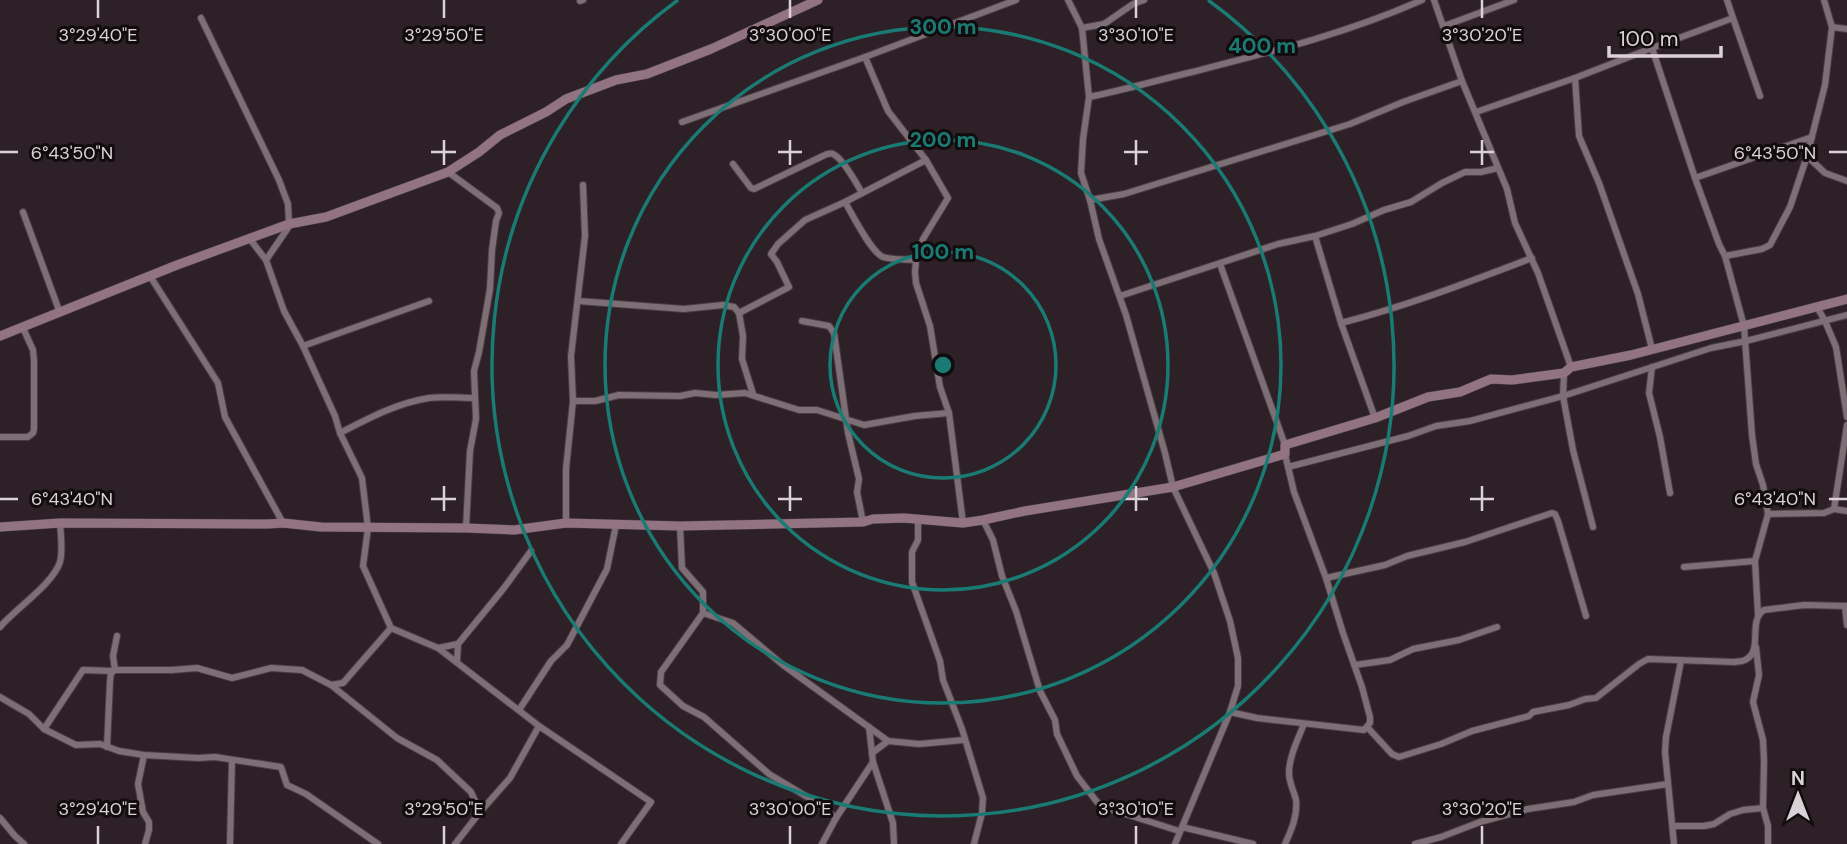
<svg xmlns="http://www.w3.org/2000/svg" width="1847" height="844" font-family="'DM Sans',sans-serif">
<rect width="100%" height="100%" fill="#2d2026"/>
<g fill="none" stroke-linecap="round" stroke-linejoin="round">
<!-- street casing -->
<g stroke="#483e43" stroke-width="8">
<g id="street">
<polyline points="1068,0 1082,28 1089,97 1083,139 1081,173 1090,200 1099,239 1126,315 1165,453 1173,487 1214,573 1230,621 1238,658 1238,686 1230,712 1175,844"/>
<polyline points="1434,0 1462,81 1507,189 1515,223 1538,273 1571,367"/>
<polyline points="580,1 583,0"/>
<polyline points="201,18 279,180 288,204 289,224"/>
<polyline points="1733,18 1760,96"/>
<polyline points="1444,26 1514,0"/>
<polyline points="1832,27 1847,29"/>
<polyline points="1082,28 1104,24 1133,4 1144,0"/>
<polyline points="1652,48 1695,178 1719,244 1725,256 1744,326 1752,435 1756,464 1763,485 1768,514 1755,561 1758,614"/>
<polyline points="865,57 888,111 926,160 948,198 923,239 916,260 915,272 916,283 930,326 940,387 949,413 963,523"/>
<polyline points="1575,78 1579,136 1599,183 1638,294 1652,349"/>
<path d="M 1089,97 C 1124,90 1158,80 1192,72 C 1271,52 1348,33 1422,0"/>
<polyline points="1476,112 1575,78 1652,48 1733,18 1727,0"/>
<polyline points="682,122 865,57 1016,0"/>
<polyline points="1807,156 1825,173 1847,181"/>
<path d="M 733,164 L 751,188 L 754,189 L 827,154 C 829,154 831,153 833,154 C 842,158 857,184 862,193"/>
<polyline points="448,172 497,208 499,213 496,221 492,250 490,289 479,352 474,371 476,419 470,451 466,528"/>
<polyline points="1695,178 1812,137"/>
<polyline points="1090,200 1124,194 1350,124 1403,102 1462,81"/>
<path d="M 845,202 C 852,214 871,252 883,257 C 892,260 906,259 916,260"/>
<polyline points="23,212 60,313"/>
<polyline points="1315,236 1341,323 1375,418"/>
<polyline points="249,238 266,260 284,311 303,346 335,416 340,433 362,478 368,528 363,566 391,628 438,648 539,726 510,778 480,812"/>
<polyline points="1725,256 1762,249 1770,245 1790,207 1807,156 1825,85 1832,27 1824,0"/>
<polyline points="266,260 290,225"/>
<polyline points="1220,264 1285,445"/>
<polyline points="150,276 218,383 225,417 283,523"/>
<polyline points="1120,296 1278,244 1315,236 1352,224 1384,210 1411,202 1442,183 1465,172 1481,172 1498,168"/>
<polyline points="578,301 684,309 723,305 734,307 739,313 743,336 742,359 753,394"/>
<polyline points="1817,307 1825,321 1836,347 1847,417"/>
<polyline points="739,313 789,287 777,262 771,254 778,244 805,220 845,202 926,160"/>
<polyline points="802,321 829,326 834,333 848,433 859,479 857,492 863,522"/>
<path d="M 1341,323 C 1407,306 1469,282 1532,258"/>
<polyline points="303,346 429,301"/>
<polyline points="1652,367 1649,393 1660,437 1670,493"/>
<polyline points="1564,373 1563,396 1573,450 1593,527"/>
<polyline points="573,401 595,401 619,395 680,396 695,393 716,395 745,393 799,410 817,410 864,425 915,416 949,413"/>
<path d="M 340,433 C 369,418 397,403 429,398 C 444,396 460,398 474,398"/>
<polyline points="0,437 28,437 33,433 34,429 34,361 33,350 23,328"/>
<polyline points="1288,467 1408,436 1436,426 1470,421 1563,396 1711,348 1746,341 1847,315"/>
<polyline points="1834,509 1847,511"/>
<polyline points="1768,514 1824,513 1834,509 1847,425"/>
<polyline points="918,518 918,540 912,552 912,582 940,661 943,680 962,729 983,798 982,813 974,844"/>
<polyline points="983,520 993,540 1002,576 1016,611 1040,691 1055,720 1057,734 1077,776 1097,802 1113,810 1179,831"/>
<polyline points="566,523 566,469 573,401 571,356 585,236 583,185"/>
<polyline points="680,526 682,568 703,592 703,613 733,623 783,665 888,741 919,744 964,740"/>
<polyline points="1684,567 1755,561"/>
<polyline points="1326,578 1385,565 1407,556 1465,542 1552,513 1555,514 1558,521 1586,616"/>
<polyline points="1845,606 1847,625"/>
<polyline points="703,613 661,672 660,685 683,706 704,717 769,774 819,804 836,818"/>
<path d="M 0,627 C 15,609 53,584 60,562 C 63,550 61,536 60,523"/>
<polyline points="1756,647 1759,675 1753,702 1763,740 1764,761 1763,808 1768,826 1768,844"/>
<polyline points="438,648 458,644"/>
<polyline points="457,662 458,644 504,588 531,551"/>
<polyline points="1355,665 1390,660 1413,649 1459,640 1497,627"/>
<polyline points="115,670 113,656 117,636"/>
<polyline points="331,685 397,738 437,760 471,792 480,812 455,844"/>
<polyline points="0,697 29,714 44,729 76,745 100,744 119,751 144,755 198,758 215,757 281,767 287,785 306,794 378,844"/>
<polyline points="519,710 551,661 567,645 607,569 616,525"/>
<polyline points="1230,712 1257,718 1364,730 1370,723 1370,717 1362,687 1343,633 1326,578 1294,492 1285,454"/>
<polyline points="539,726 651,802 621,844"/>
<path d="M 1368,728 L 1392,754 L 1399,757 L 1441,744 L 1472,731 L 1529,716 L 1533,712 L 1569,705 L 1585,699 L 1596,698 L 1639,664 L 1648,659 L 1734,662 C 1738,661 1742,662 1745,660 C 1764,651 1747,621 1764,610 L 1804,605 L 1847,606"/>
<polyline points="44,729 83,670 113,671"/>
<polyline points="107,747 110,681 111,673 115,670 172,670 197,668 232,678 271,668 302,670 331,685 343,683 391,628"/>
<polyline points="872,753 888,741"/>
<polyline points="144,755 138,784 143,812 149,822 149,830 145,844"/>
<polyline points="873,762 893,823 894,844"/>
<polyline points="0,818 15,836 24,844"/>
<polyline points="1673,826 1704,826 1714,824 1730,814 1743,810 1763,808"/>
<polyline points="1182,827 1253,844"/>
<polyline points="230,844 232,760"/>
<polyline points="822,844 836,818 873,762 869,727"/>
<path d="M 1285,844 C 1291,831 1298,815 1296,800 C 1294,791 1289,783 1289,773 C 1289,757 1298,739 1304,724"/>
<polyline points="1415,844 1441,837 1480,822 1528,809 1574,802 1593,795 1668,784"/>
<polyline points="1674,844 1665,752 1666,737 1681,661"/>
</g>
</g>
<!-- secondary casing -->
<g stroke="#483e43" stroke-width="10">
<g id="secondary">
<polyline points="0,336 177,265 289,224 326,217 448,172 479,152 500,135 546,112 566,99 616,80 647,74 711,49 818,0"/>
<polyline points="0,527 60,523 268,524 283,523 321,527 466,528 514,530 566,523 680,526 863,522 873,519 904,518 963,523 983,520 1025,511 1173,487 1285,454 1285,445 1375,418 1428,397 1460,392 1491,379 1512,380 1564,373 1571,367 1631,355 1847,299"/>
</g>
</g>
<!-- street -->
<use href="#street" stroke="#7e6e75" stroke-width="6"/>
<!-- secondary -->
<use href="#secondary" stroke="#927382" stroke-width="9"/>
</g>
<!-- ticks -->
<path fill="none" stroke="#dbd2d7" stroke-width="2.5" d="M 98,0 L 98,18M 444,0 L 444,18M 790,0 L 790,18M 1136,0 L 1136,18M 1482,0 L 1482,18M 444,140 L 444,165M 790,140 L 790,165M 1136,140 L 1136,165M 1482,140 L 1482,165M 0,152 L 18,152M 431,152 L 456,152M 778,152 L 802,152M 1124,152 L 1148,152M 1470,152 L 1494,152M 1829,152 L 1847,152M 444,486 L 444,511M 790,486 L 790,511M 1136,486 L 1136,511M 1482,486 L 1482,511M 0,499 L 18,499M 431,499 L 456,499M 778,499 L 802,499M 1124,499 L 1148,499M 1470,499 L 1494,499M 1829,499 L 1847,499M 98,826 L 98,844M 444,826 L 444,844M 790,826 L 790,844M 1136,826 L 1136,844M 1482,826 L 1482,844"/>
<!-- distance rings -->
<g fill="none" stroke="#197b73" stroke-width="3.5">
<circle cx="943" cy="365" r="113"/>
<circle cx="943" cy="365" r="225"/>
<circle cx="943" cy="365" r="338"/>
<path d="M1208 0A451 451 0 1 1 678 0"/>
</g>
<g font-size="18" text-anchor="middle" fill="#dbd2d7" stroke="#120c0f" stroke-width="6" stroke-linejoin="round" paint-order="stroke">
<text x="98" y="41">3°29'40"E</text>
<text x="444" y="41">3°29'50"E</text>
<text x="790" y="41">3°30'00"E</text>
<text x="1136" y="41">3°30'10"E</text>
<text x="1482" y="41">3°30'20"E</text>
<text x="72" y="159">6°43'50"N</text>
<text x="1775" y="159">6°43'50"N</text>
<text x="72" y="505">6°43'40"N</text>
<text x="1775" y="505">6°43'40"N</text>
<text x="98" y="815">3°29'40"E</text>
<text x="444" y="815">3°29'50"E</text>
<text x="790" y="815">3°30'00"E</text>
<text x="1136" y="815">3°30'10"E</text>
<text x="1482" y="815">3°30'20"E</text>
</g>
<circle cx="943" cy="365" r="10" fill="#197b73" stroke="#120c0f" stroke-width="3.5"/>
<g font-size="21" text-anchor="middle" font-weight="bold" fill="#197b73" stroke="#120c0f" stroke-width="6" stroke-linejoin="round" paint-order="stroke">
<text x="943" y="34">300 m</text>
<text x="1262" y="53">400 m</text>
<text x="943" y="147">200 m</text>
<text x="943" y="259">100 m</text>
</g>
<!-- north arrow -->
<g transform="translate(1798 795)" stroke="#120c0f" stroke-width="5" paint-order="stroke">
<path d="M0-5L12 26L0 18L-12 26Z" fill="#dbd2d7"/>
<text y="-10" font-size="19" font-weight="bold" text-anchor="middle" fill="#dbd2d7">N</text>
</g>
<!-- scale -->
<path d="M1609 46v10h112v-10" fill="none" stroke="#dbd2d7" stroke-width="3.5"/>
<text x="1619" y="46" font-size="21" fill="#dbd2d7" stroke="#120c0f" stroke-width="5" paint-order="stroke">100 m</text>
</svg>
